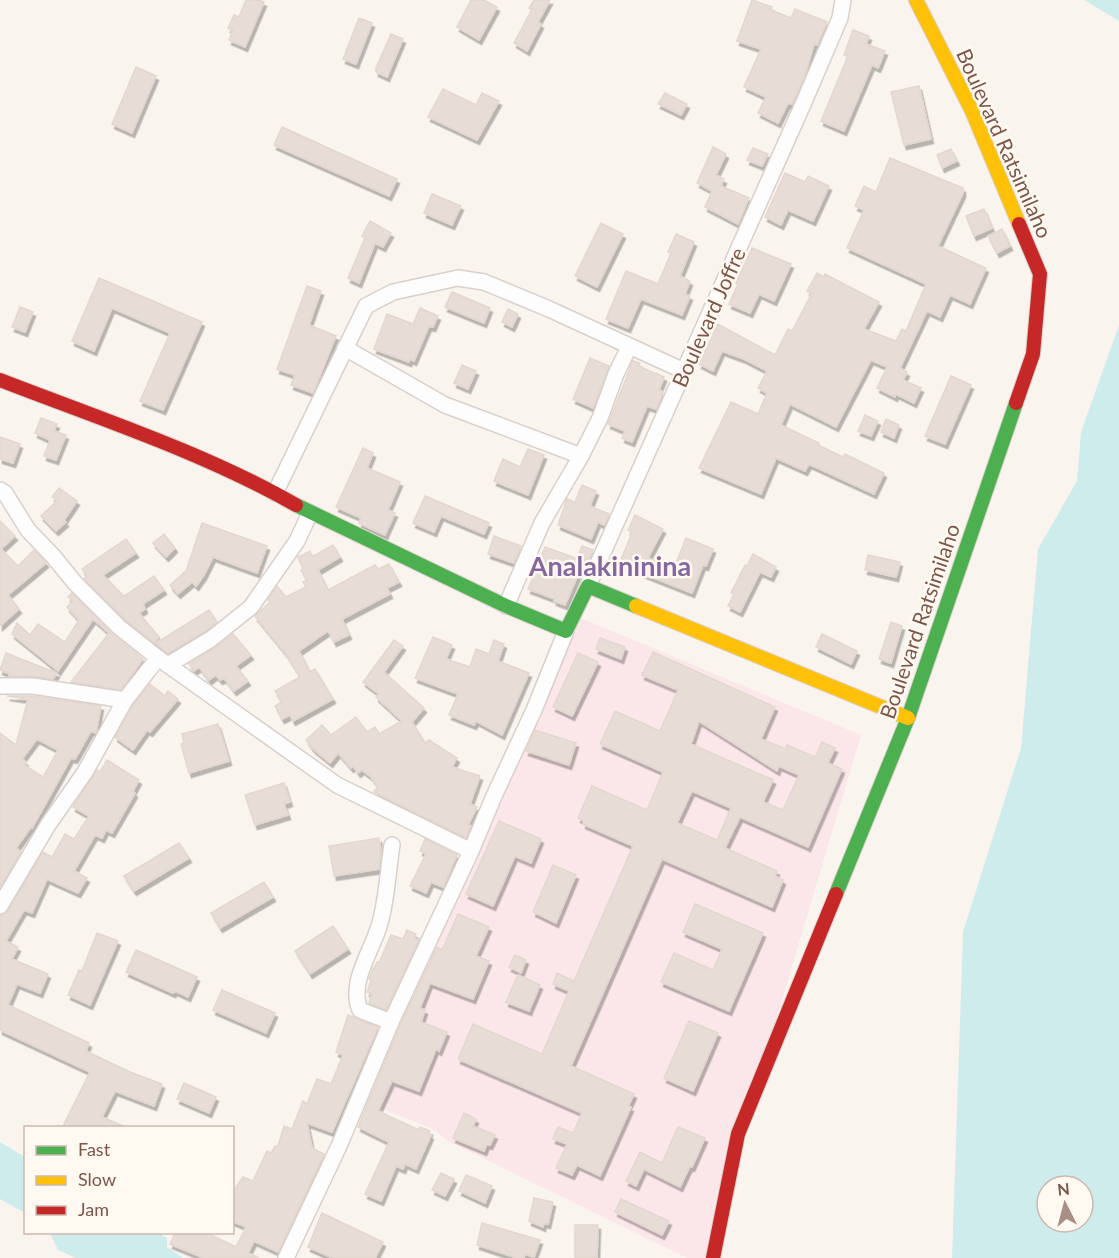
<svg xmlns="http://www.w3.org/2000/svg" width="1119" height="1258" font-family="Lato,sans-serif">
<defs>
<filter id="shadow"><feDropShadow dx="2.5" dy="4.5" stdDeviation="0" flood-color="#0004"/></filter>
</defs>
<rect width="100%" height="100%" fill="#faf4ef"/>
<!-- medical -->
<polygon fill="#fbe7e9" points="569,613 861,735 705,1258 687,1258 450,1142 431,1128 364,1102"/>
<!-- water -->
<g fill="#cfecec" fill-rule="evenodd">
<polygon points="1084,0 1119,0 1119,21"/>
<path d="M 1119,325 L 1119,1258 L 952,1258 L 963,932 L 1021,748 L 1038,549 L 1077,481 L 1081,432 ZM 1047,1186 L 1083,1186 L 1083,1222 L 1047,1222 Z"/>
<polygon points="0,1142 25,1157 25,1213 0,1199"/>
<polygon points="50,1233 158,1233 167,1238 167,1247 183,1258 76,1258 58,1250"/>
</g>
<!-- building -->
<g fill="#e7dcd6" stroke="#e4d7d0" stroke-width="1.5" fill-rule="evenodd" filter="url(#shadow)">
<polygon points="246,0 258,0 264,2 245,47 229,40 233,30 228,28 234,15 239,17"/>
<polygon points="471,0 484,0 497,7 479,40 457,27"/>
<polygon points="534,0 550,0 538,22 541,24 527,51 514,43 532,9 529,8"/>
<polygon points="752,0 772,7 771,10 791,18 795,9 827,22 817,45 814,44 805,75 792,104 788,103 778,123 758,113 766,97 744,87 761,49 737,41"/>
<polygon points="359,18 372,23 356,64 343,59"/>
<polygon points="853,30 869,36 866,44 885,51 878,68 872,65 844,131 821,121 848,56 844,55"/>
<polygon points="391,34 403,39 387,77 376,72 376,68"/>
<polygon points="136,67 156,76 132,133 112,124"/>
<polygon points="919,86 931,139 904,145 891,92"/>
<polygon points="443,89 476,105 482,93 499,101 477,140 428,117"/>
<polygon points="665,93 687,104 681,115 658,104"/>
<polygon points="282,127 397,179 389,196 274,145"/>
<polygon points="713,147 726,154 716,175 724,179 721,186 749,198 738,224 705,207 712,191 697,183"/>
<polygon points="753,148 768,154 762,166 747,160"/>
<polygon points="951,149 957,161 942,168 937,155"/>
<polygon points="890,158 963,188 963,193 938,246 986,268 970,304 950,295 940,317 927,311 900,368 907,372 903,380 921,388 914,403 896,394 895,397 877,388 887,367 871,360 836,427 790,404 781,425 819,443 818,445 843,457 845,454 884,473 874,494 809,464 805,471 776,458 761,494 699,468 731,402 758,414 767,393 758,388 767,371 744,359 722,351 713,371 699,364 718,324 775,355 788,329 792,331 812,293 807,291 817,273 824,277 825,274 879,302 864,329 896,341 902,329 906,331 926,284 847,248 864,210 855,206 864,186 876,192"/>
<polygon points="785,173 805,182 808,176 829,186 813,221 788,210 781,225 765,217"/>
<polygon points="432,194 461,206 452,225 424,213"/>
<polygon points="984,209 992,228 974,236 966,216"/>
<polygon points="370,221 391,233 383,247 375,243 359,283 348,278 365,238 362,236"/>
<polygon points="601,223 623,234 597,287 575,276"/>
<polygon points="1002,229 1010,246 997,253 988,236"/>
<polygon points="676,234 694,242 680,276 690,281 685,294 690,296 682,315 641,299 628,328 606,319 626,271 658,284 671,253 668,252"/>
<polygon points="752,248 791,264 774,301 759,294 750,313 729,304 738,284 736,283"/>
<polygon points="99,278 202,322 163,410 140,401 170,333 112,308 94,351 72,341"/>
<polygon points="307,286 321,291 309,325 336,336 313,393 291,385 295,375 277,369"/>
<polygon points="452,292 490,308 484,323 445,307"/>
<polygon points="20,307 33,312 25,332 12,327"/>
<polygon points="420,308 438,316 433,327 429,326 414,361 410,359 409,362 374,349 387,314 413,324"/>
<polygon points="508,309 518,314 512,327 502,322"/>
<polygon points="590,358 609,366 593,408 573,399"/>
<polygon points="633,361 640,363 638,366 664,377 659,390 663,392 656,409 647,406 632,442 622,438 625,431 608,424"/>
<polygon points="462,365 476,371 468,389 454,383"/>
<polygon points="951,376 971,385 945,444 925,436"/>
<polygon points="865,415 878,421 871,436 858,431"/>
<polygon points="41,418 57,424 54,431 66,435 56,460 44,456 50,440 35,433"/>
<polygon points="886,419 899,425 894,438 881,432"/>
<polygon points="0,437 20,444 13,463 0,459"/>
<polygon points="363,448 373,453 367,468 400,482 388,510 395,513 385,535 359,523 361,518 336,507"/>
<polygon points="528,449 544,455 528,495 494,481 503,459 520,467"/>
<polygon points="582,485 596,491 590,506 609,514 604,525 598,522 591,539 558,525 567,499 575,502"/>
<polygon points="59,488 77,501 64,520 66,522 56,531 41,516 57,501 52,497"/>
<polygon points="425,496 489,523 484,534 441,516 434,532 413,523"/>
<polygon points="635,515 663,529 648,558 674,568 686,538 713,549 706,566 703,565 692,593 619,564 632,533 628,530"/>
<polygon points="0,521 15,536 1,549 18,566 34,550 46,563 8,595 19,609 0,626"/>
<polygon points="202,523 267,546 257,573 213,557 204,575 196,586 192,582 178,594 170,585 186,571"/>
<polygon points="164,534 175,548 166,557 153,543"/>
<polygon points="494,536 521,546 514,563 488,554"/>
<polygon points="126,539 136,553 103,575 124,596 154,576 164,590 143,604 145,609 139,613 159,637 154,643 126,620 84,579 87,576 82,569"/>
<polygon points="333,545 340,557 318,570 328,590 375,565 378,569 389,564 399,582 387,588 390,594 342,619 349,635 334,642 328,631 299,651 310,672 315,669 333,699 293,721 290,715 282,719 275,706 282,702 275,691 300,677 286,654 255,616 270,602 268,600 277,586 286,597 306,587 303,582 307,580 301,570 303,569 298,557 310,551 312,557"/>
<polygon points="582,546 593,550 588,561 578,557"/>
<polygon points="545,547 584,561 565,605 554,601 555,599 528,589"/>
<polygon points="753,554 776,567 771,577 760,572 740,612 728,606 734,594 731,593 745,565 747,566"/>
<polygon points="868,555 900,562 896,577 865,570"/>
<polygon points="72,593 112,634 143,659 121,690 71,682 109,633 93,619 58,671 12,634 17,623 30,635 38,624 65,642 79,620 67,607 73,601 68,597"/>
<polygon points="209,610 217,622 205,631 168,653 156,643"/>
<polygon points="891,622 902,626 891,663 879,659"/>
<polygon points="233,634 251,655 236,666 248,681 234,691 224,678 220,680 216,675 209,680 199,667 194,671 189,664 216,647"/>
<polygon points="822,634 857,651 851,664 816,647"/>
<polygon points="433,637 452,645 446,659 470,667 476,649 489,654 494,640 504,644 498,661 529,673 502,735 476,721 474,725 449,715 458,694 415,678"/>
<polygon points="600,638 625,647 621,659 596,649"/>
<polygon points="394,640 403,646 384,672 424,708 412,722 425,743 429,740 457,758 452,767 480,776 470,804 477,807 468,825 471,826 466,838 374,792 378,787 371,777 362,770 358,773 353,766 351,768 338,753 330,763 312,748 306,740 322,725 331,735 356,717 367,732 375,727 379,734 402,721 376,697 379,694 363,682"/>
<path d="M 653,652 L 775,707 L 761,739 L 786,749 L 787,745 L 815,757 L 822,742 L 835,748 L 828,763 L 842,769 L 808,847 L 740,817 L 725,848 L 777,871 L 775,876 L 783,880 L 772,907 L 662,859 L 571,1066 L 634,1094 L 628,1107 L 631,1107 L 600,1176 L 577,1165 L 572,1175 L 556,1168 L 567,1144 L 553,1139 L 558,1127 L 573,1133 L 582,1113 L 458,1059 L 473,1024 L 542,1054 L 569,991 L 553,984 L 557,973 L 574,981 L 633,846 L 583,824 L 584,821 L 578,818 L 592,786 L 647,810 L 663,772 L 600,744 L 615,711 L 660,731 L 678,690 L 642,675 ZM 699,721 L 777,771 L 779,766 L 799,775 L 783,810 L 763,802 L 773,780 L 691,744 ZM 692,791 L 731,808 L 717,840 L 677,823 Z"/>
<polygon points="6,653 57,673 53,679 33,676 9,676 10,674 0,670"/>
<polygon points="578,653 598,662 572,716 553,707"/>
<polygon points="150,684 165,696 168,691 178,699 150,732 147,730 133,750 115,737 133,705"/>
<path d="M 7,696 L 32,696 L 101,706 L 96,733 L 91,731 L 75,759 L 71,758 L 32,828 L 31,827 L 16,848 L 21,852 L 0,887 L 0,733 L 16,745 L 28,699 ZM 37,739 L 58,750 L 43,777 L 24,765 L 26,762 L 22,759 Z"/>
<polygon points="218,724 229,761 189,773 181,744 184,743 182,734"/>
<polygon points="535,730 576,743 569,765 526,751"/>
<polygon points="107,760 139,780 133,791 135,793 112,833 106,830 102,838 95,835 74,871 87,878 78,893 47,879 32,913 24,910 6,941 18,947 12,959 48,974 40,993 17,984 8,1005 89,1043 86,1051 130,1072 162,1084 154,1106 115,1091 102,1117 128,1128 62,1128 90,1072 0,1030 0,916 8,911 43,852 52,857 65,834 74,839 89,816 73,807 97,770 100,772"/>
<polygon points="284,783 290,802 284,804 288,815 255,825 245,795"/>
<polygon points="499,821 541,839 531,863 515,856 493,906 466,894"/>
<polygon points="379,838 381,851 379,869 334,876 329,846"/>
<polygon points="425,839 457,855 443,887 431,882 426,893 410,886 426,854 420,851"/>
<polygon points="179,843 189,858 134,891 124,876"/>
<polygon points="553,865 576,875 556,923 533,912"/>
<polygon points="264,882 273,897 220,928 211,913"/>
<polygon points="695,904 763,933 729,1011 661,982 674,953 713,970 722,949 683,932"/>
<polygon points="458,914 489,927 476,956 489,961 473,999 430,983 420,1008 425,1010 421,1022 447,1032 439,1051 436,1049 419,1091 392,1081 378,1111 419,1130 420,1127 430,1131 429,1134 431,1135 416,1169 405,1164 403,1169 396,1166 381,1201 365,1194 389,1142 358,1127 400,1026 437,947 442,950"/>
<polygon points="333,926 348,949 310,974 295,951"/>
<polygon points="407,930 416,934 414,938 419,940 386,1010 369,1003 372,994 367,992 371,980 369,979 373,968 374,968 377,962 379,963 391,935 403,939"/>
<polygon points="97,933 118,941 90,1005 68,995 79,970 82,971"/>
<polygon points="136,950 197,977 188,997 175,991 173,993 126,972"/>
<polygon points="515,955 526,960 521,973 509,967"/>
<polygon points="518,975 540,985 529,1011 506,1002"/>
<polygon points="222,990 275,1013 266,1033 213,1010"/>
<polygon points="348,1015 378,1027 332,1132 307,1123 312,1148 324,1154 278,1252 254,1241 248,1253 259,1258 204,1258 170,1244 175,1233 207,1233 236,1247 246,1227 232,1221 232,1196 237,1186 243,1177 253,1181 267,1151 271,1153 275,1146 278,1146 284,1126 292,1129 303,1101 307,1104 317,1079 331,1084 343,1055 336,1052"/>
<polygon points="689,1021 718,1033 693,1091 664,1078"/>
<polygon points="184,1083 216,1097 209,1113 177,1099"/>
<polygon points="464,1113 476,1119 473,1126 495,1135 490,1145 487,1144 484,1151 453,1138"/>
<polygon points="678,1127 705,1138 692,1167 690,1166 680,1187 644,1169 636,1186 626,1181 640,1152 662,1163"/>
<polygon points="441,1173 454,1179 445,1196 432,1190"/>
<polygon points="466,1175 492,1186 485,1203 459,1191"/>
<polygon points="534,1198 553,1202 548,1224 544,1223 543,1227 529,1221"/>
<polygon points="621,1199 669,1221 662,1235 615,1212"/>
<polygon points="322,1213 383,1242 375,1258 333,1258 308,1247"/>
<polygon points="482,1223 540,1240 534,1257 525,1254 524,1258 517,1258 477,1245"/>
<polygon points="575,1225 598,1225 597,1258 575,1258"/>
</g>
<g fill="none" stroke-linecap="round" stroke-linejoin="round">
<!-- street casing -->
<g stroke="#d9d0cb" stroke-width="18">
<g id="street">
<polyline points="345,348 445,405 581,456"/>
<polyline points="0,490 5,493 28,530 53,556 75,583 119,627 158,658 337,785 471,851"/>
<polyline points="275,493 366,306 393,292 458,278 484,282 549,309 684,371"/>
<polyline points="588,586 804,102 840,18 843,0"/>
<polyline points="506,606 542,523 581,456 600,418 616,374 629,347"/>
<polyline points="168,665 211,639 251,607 297,541 310,513"/>
<polyline points="0,686 33,686 125,700"/>
<polyline points="0,906 48,825 85,772 125,700 158,658"/>
<path d="M 391,1022 L 360,1010 C 348,982 373,950 380,923 C 387,898 388,870 392,845"/>
<polyline points="286,1258 339,1146 391,1022 471,851 494,796 534,710 566,631"/>
</g>
</g>
<!-- fast casing -->
<g stroke="#dbd1cc" stroke-width="16">
<g id="fast">
<polyline points="296,505 506,606 566,631 588,586 636,606"/>
<polyline points="836,894 908,718 1016,403"/>
</g>
</g>
<!-- slow casing -->
<g stroke="#dbd1cc" stroke-width="16">
<g id="slow">
<polyline points="916,0 972,111 1019,224"/>
<polyline points="636,606 908,718"/>
</g>
</g>
<!-- jam casing -->
<g stroke="#dbd1cc" stroke-width="16">
<g id="jam">
<path d="M 0,380 C 98,418 205,453 296,505"/>
<polyline points="1016,403 1033,354 1040,274 1019,224"/>
<polyline points="713,1258 738,1134 836,894"/>
</g>
</g>
<!-- street -->
<use href="#street" stroke="#fefdfd" stroke-width="15"/>
<!-- fast -->
<use href="#fast" stroke="#4caf50" stroke-width="14"/>
<!-- slow -->
<use href="#slow" stroke="#ffc107" stroke-width="14"/>
<!-- jam -->
<use href="#jam" stroke="#c62828" stroke-width="14"/>
</g>
<g text-anchor="middle" dominant-baseline="central" stroke-width="5" stroke-linejoin="round" paint-order="stroke">
<!-- street labels -->
<g font-size="21" fill="#7c574a" stroke="#fff9f2">
<text transform="translate(1005 143) rotate(66)">Boulevard Ratsimilaho</text>
<text transform="translate(708 317) rotate(-66)">Boulevard Joffre</text>
<text transform="translate(919 621) rotate(-71)">Boulevard Ratsimilaho</text>
</g>
<!-- district labels -->
<g font-size="27" font-weight="bold" fill="#86679f" stroke="#fff9f2">
<text x="610" y="565">Analakininina</text>
</g>
</g>
<!-- legend -->
<rect x="24" y="1126" width="210" height="108" fill="#fff9f2" stroke="#cbb8af" stroke-width="1.5"/>
<rect x="36" y="1146" width="30" height="9" fill="#4caf50" stroke="#cbb8af" stroke-width="1.5"/>
<text x="78" y="1156" font-size="18" fill="#7c574a">Fast</text>
<rect x="36" y="1176" width="30" height="9" fill="#ffc107" stroke="#cbb8af" stroke-width="1.5"/>
<text x="78" y="1186" font-size="18" fill="#7c574a">Slow</text>
<rect x="36" y="1206" width="30" height="9" fill="#c62828" stroke="#cbb8af" stroke-width="1.5"/>
<text x="78" y="1216" font-size="18" fill="#7c574a">Jam</text>
<!-- north arrow -->
<g transform="translate(1065 1204) rotate(354)"><circle r="28" fill="#fff9f2" stroke="#cbb8af" stroke-width="1.5"/>
<path d="M0-4.5L10 22L0 15L-10 22Z" fill="#a88e84"/>
<text y="-9" font-size="16" font-weight="bold" text-anchor="middle" fill="#7c574a">N</text>
</g>
</svg>
